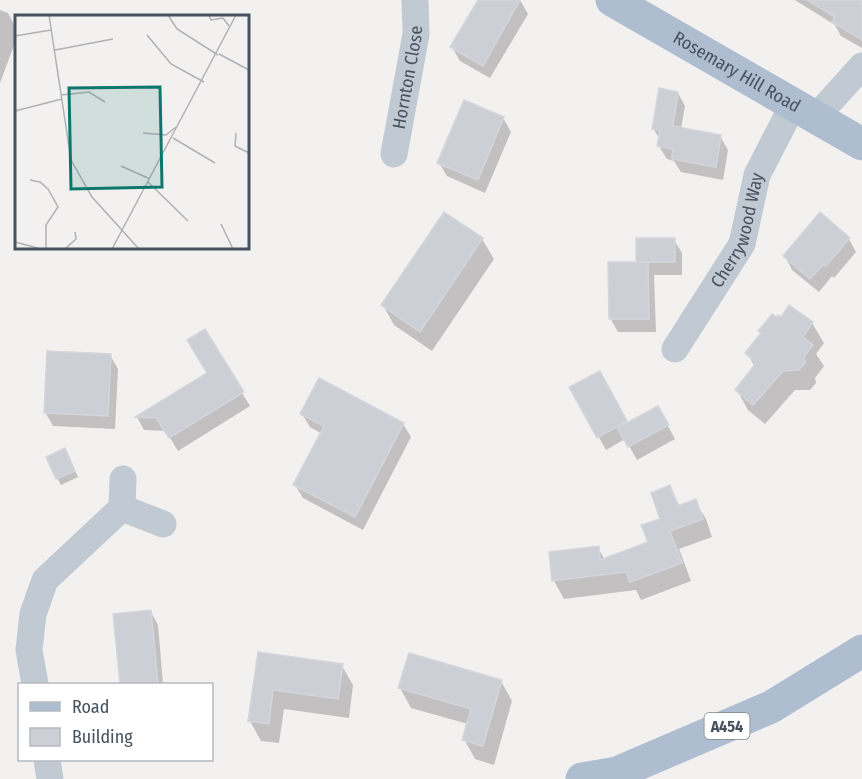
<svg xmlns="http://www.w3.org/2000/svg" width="862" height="779" font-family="'Fira Sans Condensed',sans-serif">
<rect width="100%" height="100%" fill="#f3f1f0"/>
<!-- shadow -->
<g fill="#0003">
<polygon points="479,0 520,0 528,14 490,78 460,61 452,47"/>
<polygon points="795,0 862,0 862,48 841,36 835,25"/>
<polygon points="0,10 8,13 16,28 16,40 0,83"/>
<polygon points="678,93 685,106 681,129 720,136 728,150 723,180 681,172 674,161 667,159 659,146 660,140 653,128"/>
<polygon points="503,118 511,132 485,193 447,176 439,163"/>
<polygon points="445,214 482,239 494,259 432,351 394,325 383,305"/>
<polygon points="849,239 856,252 834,278 832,276 819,292 792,270 785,256"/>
<polygon points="674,240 682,253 682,275 654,275 656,332 618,332 610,318 639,264"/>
<polygon points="789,308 812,323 824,343 816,354 824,366 815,378 816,383 810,390 795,390 765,424 748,410 737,390 755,367 747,353 781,319"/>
<polygon points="205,332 250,406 178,451 166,431 144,430 137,417 209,373"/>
<polygon points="110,355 118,369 115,429 53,426 45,412"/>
<polygon points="599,373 628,424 658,408 675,439 637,460 625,439 606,450 571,388"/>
<polygon points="302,414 403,424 411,437 363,530 303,498 295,485 322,434 310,427"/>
<polygon points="68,456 78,477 61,485 57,478"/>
<polygon points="670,487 680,507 695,501 706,519 712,537 679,549 691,581 641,600 636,590 564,599 554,581 598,548 605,560 650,543 662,520"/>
<polygon points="151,612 158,625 163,684 121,684 115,615"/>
<polygon points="259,654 342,666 353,685 349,718 284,709 279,743 261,741 250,721"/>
<polygon points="501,681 512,701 494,765 475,759 464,739 468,724 411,708 400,688"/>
</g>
<!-- building -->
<g fill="#cccfd6" stroke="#d4d6dc" stroke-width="1.5">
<polygon points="478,0 520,0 483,66 450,47"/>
<polygon points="807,0 862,0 862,40 832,22 835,17"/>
<polygon points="659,88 678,92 673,126 721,135 716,167 672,159 673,149 657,146 660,130 652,129"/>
<polygon points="464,100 504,117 478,180 437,163"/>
<polygon points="444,212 483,238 420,332 381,305"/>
<polygon points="820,212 850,238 826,266 824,264 810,279 783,256"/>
<rect x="636" y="238" width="39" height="24"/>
<polygon points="608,262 648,262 649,319 609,319"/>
<polygon points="789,305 813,322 803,337 813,345 804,357 805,363 799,370 783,371 753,405 735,390 756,363 745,353 761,333 758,331 772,314 776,317 778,315 781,317"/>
<polygon points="205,329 244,392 169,438 156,418 135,417 207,373 187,340"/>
<polygon points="47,351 111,354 108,416 44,413"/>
<polygon points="600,371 627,421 597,438 569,387"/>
<polygon points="319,378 404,423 355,517 293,485 324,426 300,414"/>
<polygon points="658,406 669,425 628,447 617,428"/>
<polygon points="65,448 75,471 56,479 46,457"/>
<polygon points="670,485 678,506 696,499 703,519 670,531 682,563 630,582 626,572 552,581 549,552 599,546 600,560 648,542 641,525 660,519 651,493"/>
<polygon points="151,610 158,684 120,684 113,614"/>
<polygon points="258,652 343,664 338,699 273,690 269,724 248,721"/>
<polygon points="409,653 502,680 483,746 462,740 471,709 398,688"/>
</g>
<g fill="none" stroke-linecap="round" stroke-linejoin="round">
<!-- minor -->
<g stroke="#c1cad3" stroke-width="27">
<polyline points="815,118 862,66"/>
<path id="s1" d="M 394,154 L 416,34 L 415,0"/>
<path id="s2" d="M 675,349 L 742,244 L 757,175 L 793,105"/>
<polyline points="122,508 163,524"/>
<polyline points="35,684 29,650 33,614 45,580 122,508 123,479"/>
<polyline points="47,760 50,779"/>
</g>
<!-- major -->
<g stroke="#afbdd1" stroke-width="33">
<path id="s3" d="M 612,0 L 862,144"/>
<polyline points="582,779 617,773 771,707 862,651"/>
</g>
</g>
<g text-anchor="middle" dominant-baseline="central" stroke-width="5" stroke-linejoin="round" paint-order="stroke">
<!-- shield labels -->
<rect fill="#fff" stroke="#7e868f" stroke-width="1.5" x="704.5" y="713" width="45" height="26" rx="4.5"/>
<g font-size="16" font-weight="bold" fill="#47525f">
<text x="727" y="726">A454</text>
</g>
<!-- street labels -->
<g font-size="18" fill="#47525f" stroke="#fff">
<text stroke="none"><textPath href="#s3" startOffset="144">Rosemary Hill Road</textPath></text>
<text stroke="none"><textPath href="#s1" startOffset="78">Hornton Close</textPath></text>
<text stroke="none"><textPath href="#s2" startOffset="136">Cherrywood Way</textPath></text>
</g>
</g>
<!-- overview -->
<g transform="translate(15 15)">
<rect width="234" height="234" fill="#f3f1f0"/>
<path fill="none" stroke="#aeb1b6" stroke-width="1.5" d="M 34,0 L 56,145 L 77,182 L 124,234M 153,0 L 162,14 L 203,40M 194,0 L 196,5 L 208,3 L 214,11M 132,20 L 156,49 L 189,67M 0,21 L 36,15M 40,35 L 98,24M 204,39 L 234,55M 46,80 L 74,77 L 90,87M 0,96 L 47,84M 128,118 L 151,120 L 161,112M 221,118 L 220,131 L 234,138M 158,123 L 200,148M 106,151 L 135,164M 15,165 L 25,167 L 33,174 L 43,192 L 31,210 L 31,234M 133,167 L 173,206M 206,209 L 218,234M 0,227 L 26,234M 50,234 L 61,224 L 60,217M 97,234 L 221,0"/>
<path fill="#0f766e" fill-opacity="0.15" stroke="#0f766e" stroke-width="3" d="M 145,72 L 147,172 L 56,174 L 54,73 Z"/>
<rect width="234" height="234" fill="none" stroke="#47525f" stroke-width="3"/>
</g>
<!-- legend -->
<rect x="18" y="683" width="195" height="78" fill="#ffffff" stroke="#b5babf" stroke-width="1.5"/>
<rect x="30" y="702" width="30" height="9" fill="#afbdd1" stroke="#b5babf" stroke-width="1.5"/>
<text x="72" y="713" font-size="18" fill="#47525f">Road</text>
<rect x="30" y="728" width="30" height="18" fill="#cccfd6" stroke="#b5babf" stroke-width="1.5"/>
<text x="72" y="743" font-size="18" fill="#47525f">Building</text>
</svg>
